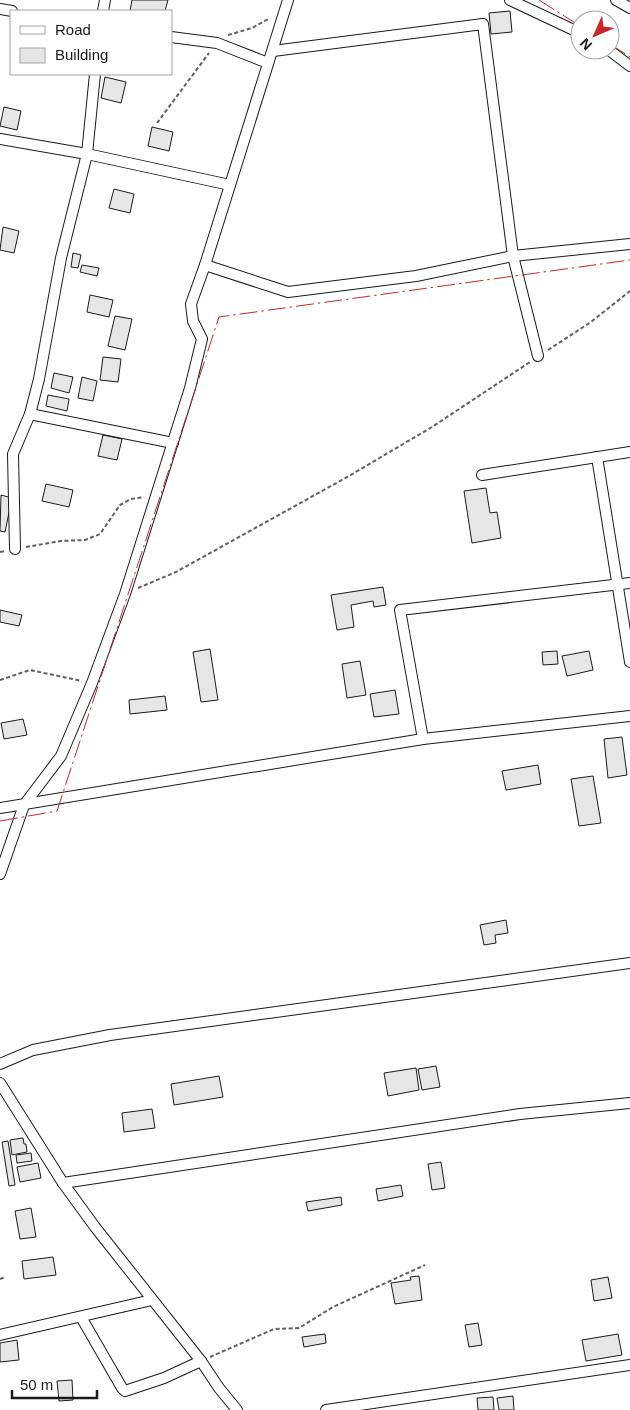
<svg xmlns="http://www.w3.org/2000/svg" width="630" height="1410" font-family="Arial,sans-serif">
<rect width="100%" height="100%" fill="#fff"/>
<!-- building -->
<g fill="#e6e6e6" stroke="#1a1a1a">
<polygon points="132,0 168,0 165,11 130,11"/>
<polygon points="510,11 512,32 491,34 489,13"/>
<polygon points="105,77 126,82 121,103 101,98"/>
<polygon points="4,107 21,111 17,130 0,126"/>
<polygon points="152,127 173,132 169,151 148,146"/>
<polygon points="114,189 134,194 130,213 109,208"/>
<polygon points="3,227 19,231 14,253 0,250"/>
<polygon points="73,253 81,255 78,268 71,267"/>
<polygon points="82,265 99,268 97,276 80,272"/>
<polygon points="90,295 113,300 109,317 87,312"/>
<polygon points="115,316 132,319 125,350 108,346"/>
<polygon points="103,357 121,359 118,382 100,380"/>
<polygon points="54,373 73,377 69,393 51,388"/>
<polygon points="82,377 97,381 93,401 78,398"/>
<polygon points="48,395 69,399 67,411 46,406"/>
<polygon points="103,435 122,439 117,460 98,456"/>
<polygon points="46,484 73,490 69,507 42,501"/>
<polygon points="486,488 490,513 497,512 501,538 472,543 464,491"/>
<polygon points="1,495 12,498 5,532 0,531"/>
<polygon points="383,587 386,605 374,607 373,601 351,605 354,627 337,630 331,595"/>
<polygon points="0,610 22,615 19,626 0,622"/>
<polygon points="210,649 218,700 201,702 193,652"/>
<polygon points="557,651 558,664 543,665 542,652"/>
<polygon points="589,651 593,670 567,676 562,656"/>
<polygon points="360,661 366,695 347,698 342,664"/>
<polygon points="395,690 399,714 374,717 370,694"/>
<polygon points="165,696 167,710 130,714 129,700"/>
<polygon points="23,719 27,735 4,739 1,723"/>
<polygon points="622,737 627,775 608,778 604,739"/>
<polygon points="538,765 541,784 506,790 502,771"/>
<polygon points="593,776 601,823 579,826 571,779"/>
<polygon points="506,920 508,933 495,935 496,943 484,945 480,925"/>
<polygon points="436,1066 440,1087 422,1090 418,1069"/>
<polygon points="416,1068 419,1090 388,1096 384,1073"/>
<polygon points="219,1076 223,1097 174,1105 171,1084"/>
<polygon points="152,1109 155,1128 124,1132 122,1113"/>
<polygon points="23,1138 24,1144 26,1144 27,1152 12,1155 10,1140"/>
<polygon points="8,1141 15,1185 9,1186 2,1142"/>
<polygon points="31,1153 32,1161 17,1163 16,1155"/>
<polygon points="441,1162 445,1188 432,1190 428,1164"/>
<polygon points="38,1163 41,1178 20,1182 17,1167"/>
<polygon points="401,1185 403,1196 378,1201 376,1189"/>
<polygon points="341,1197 342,1205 308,1211 306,1202"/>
<polygon points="31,1208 36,1237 20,1239 15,1211"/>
<polygon points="53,1257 56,1275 24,1279 22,1261"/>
<polygon points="419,1276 422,1300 395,1304 391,1283 411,1280 410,1277"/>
<polygon points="608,1277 612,1298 594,1301 591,1280"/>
<polygon points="478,1323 482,1345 469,1347 465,1325"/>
<polygon points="325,1334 326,1343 304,1347 302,1337"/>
<polygon points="618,1334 622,1355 586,1361 582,1340"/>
<polygon points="17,1340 19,1360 0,1362 0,1343"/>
<polygon points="72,1380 73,1400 59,1401 57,1381"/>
<polygon points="513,1396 514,1410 499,1410 497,1398"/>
<polygon points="493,1397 494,1410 478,1410 477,1398"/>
</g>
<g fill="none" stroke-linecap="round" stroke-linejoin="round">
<!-- minor casing -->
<g stroke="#1a1a1a" stroke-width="12">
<g id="minor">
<polyline points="510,0 580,33"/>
<polyline points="616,0 630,8"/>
<polyline points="0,9 12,11"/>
<polyline points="103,11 105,0"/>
<polyline points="171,37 217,43 268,63"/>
<polyline points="609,50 630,66"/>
<polyline points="273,51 483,24 513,256 538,356"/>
<polyline points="0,139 87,154 230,185"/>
<polyline points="205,265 288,292 416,276 513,256 630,244"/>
<polyline points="30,414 173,443"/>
<polyline points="597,457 630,662"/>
<polyline points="482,475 630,452"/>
<polyline points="15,549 13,454 30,414 39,379 61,258 87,154 95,74"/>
<polyline points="423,739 400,610 630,583"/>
<polyline points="0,808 423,739 630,716"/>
<polyline points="0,874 24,805 61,756 92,683 125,594 190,388 202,339 193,321 191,304 205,265 288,0"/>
<polyline points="0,1064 33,1050 110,1035 630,963"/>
<polyline points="0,1083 63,1183 95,1227 201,1361 219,1388 237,1410"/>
<polyline points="63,1183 520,1114 630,1103"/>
<polyline points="81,1317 122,1388 125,1391 164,1378 201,1361"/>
<polyline points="0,1335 152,1300"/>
<polyline points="326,1410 630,1365"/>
</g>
</g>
<!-- path -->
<g stroke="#5f5f5f" stroke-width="2" stroke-dasharray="4 2.5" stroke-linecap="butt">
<polyline points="228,35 252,28 270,18"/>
<polyline points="157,123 209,53"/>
<polyline points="548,350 591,322 630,291"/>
<polyline points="26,547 61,541 85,540 100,534 120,505 131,499 144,497"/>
<polyline points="0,552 6,551"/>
<polyline points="138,588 176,572 349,476 432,427 530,362"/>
<polyline points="0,680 30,670 82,681"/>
<polyline points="0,1279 5,1277"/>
<polyline points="210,1357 274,1329 299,1328 333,1307 425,1265"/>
</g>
<!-- minor -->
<use href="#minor" stroke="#fff" stroke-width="10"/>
<!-- power -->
<g stroke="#c62828" stroke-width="1" stroke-dasharray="18 4 2.5 4" stroke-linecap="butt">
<polyline points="539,0 580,26"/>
<polyline points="610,44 630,57"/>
<polyline points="0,821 57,811 219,317 630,260"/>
</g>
</g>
<!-- legend -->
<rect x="10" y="10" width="162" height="65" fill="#ffffff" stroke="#a3a3a3"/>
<rect x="20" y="26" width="25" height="8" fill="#ffffff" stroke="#a3a3a3"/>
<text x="55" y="35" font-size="15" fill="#1a1a1a">Road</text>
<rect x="20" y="48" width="25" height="15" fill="#e6e6e6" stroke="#a3a3a3"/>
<text x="55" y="60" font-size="15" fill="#1a1a1a">Building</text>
<!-- north arrow -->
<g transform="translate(595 35) rotate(225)"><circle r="24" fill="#ffffff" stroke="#a3a3a3"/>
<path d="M0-4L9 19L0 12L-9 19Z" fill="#c62828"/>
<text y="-8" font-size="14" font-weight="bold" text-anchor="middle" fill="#1a1a1a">N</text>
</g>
<!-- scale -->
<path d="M12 1390v8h85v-8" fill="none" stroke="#1a1a1a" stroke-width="2.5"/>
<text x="20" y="1390" font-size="15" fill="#1a1a1a" stroke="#ffffff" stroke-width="4" paint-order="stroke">50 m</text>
</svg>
